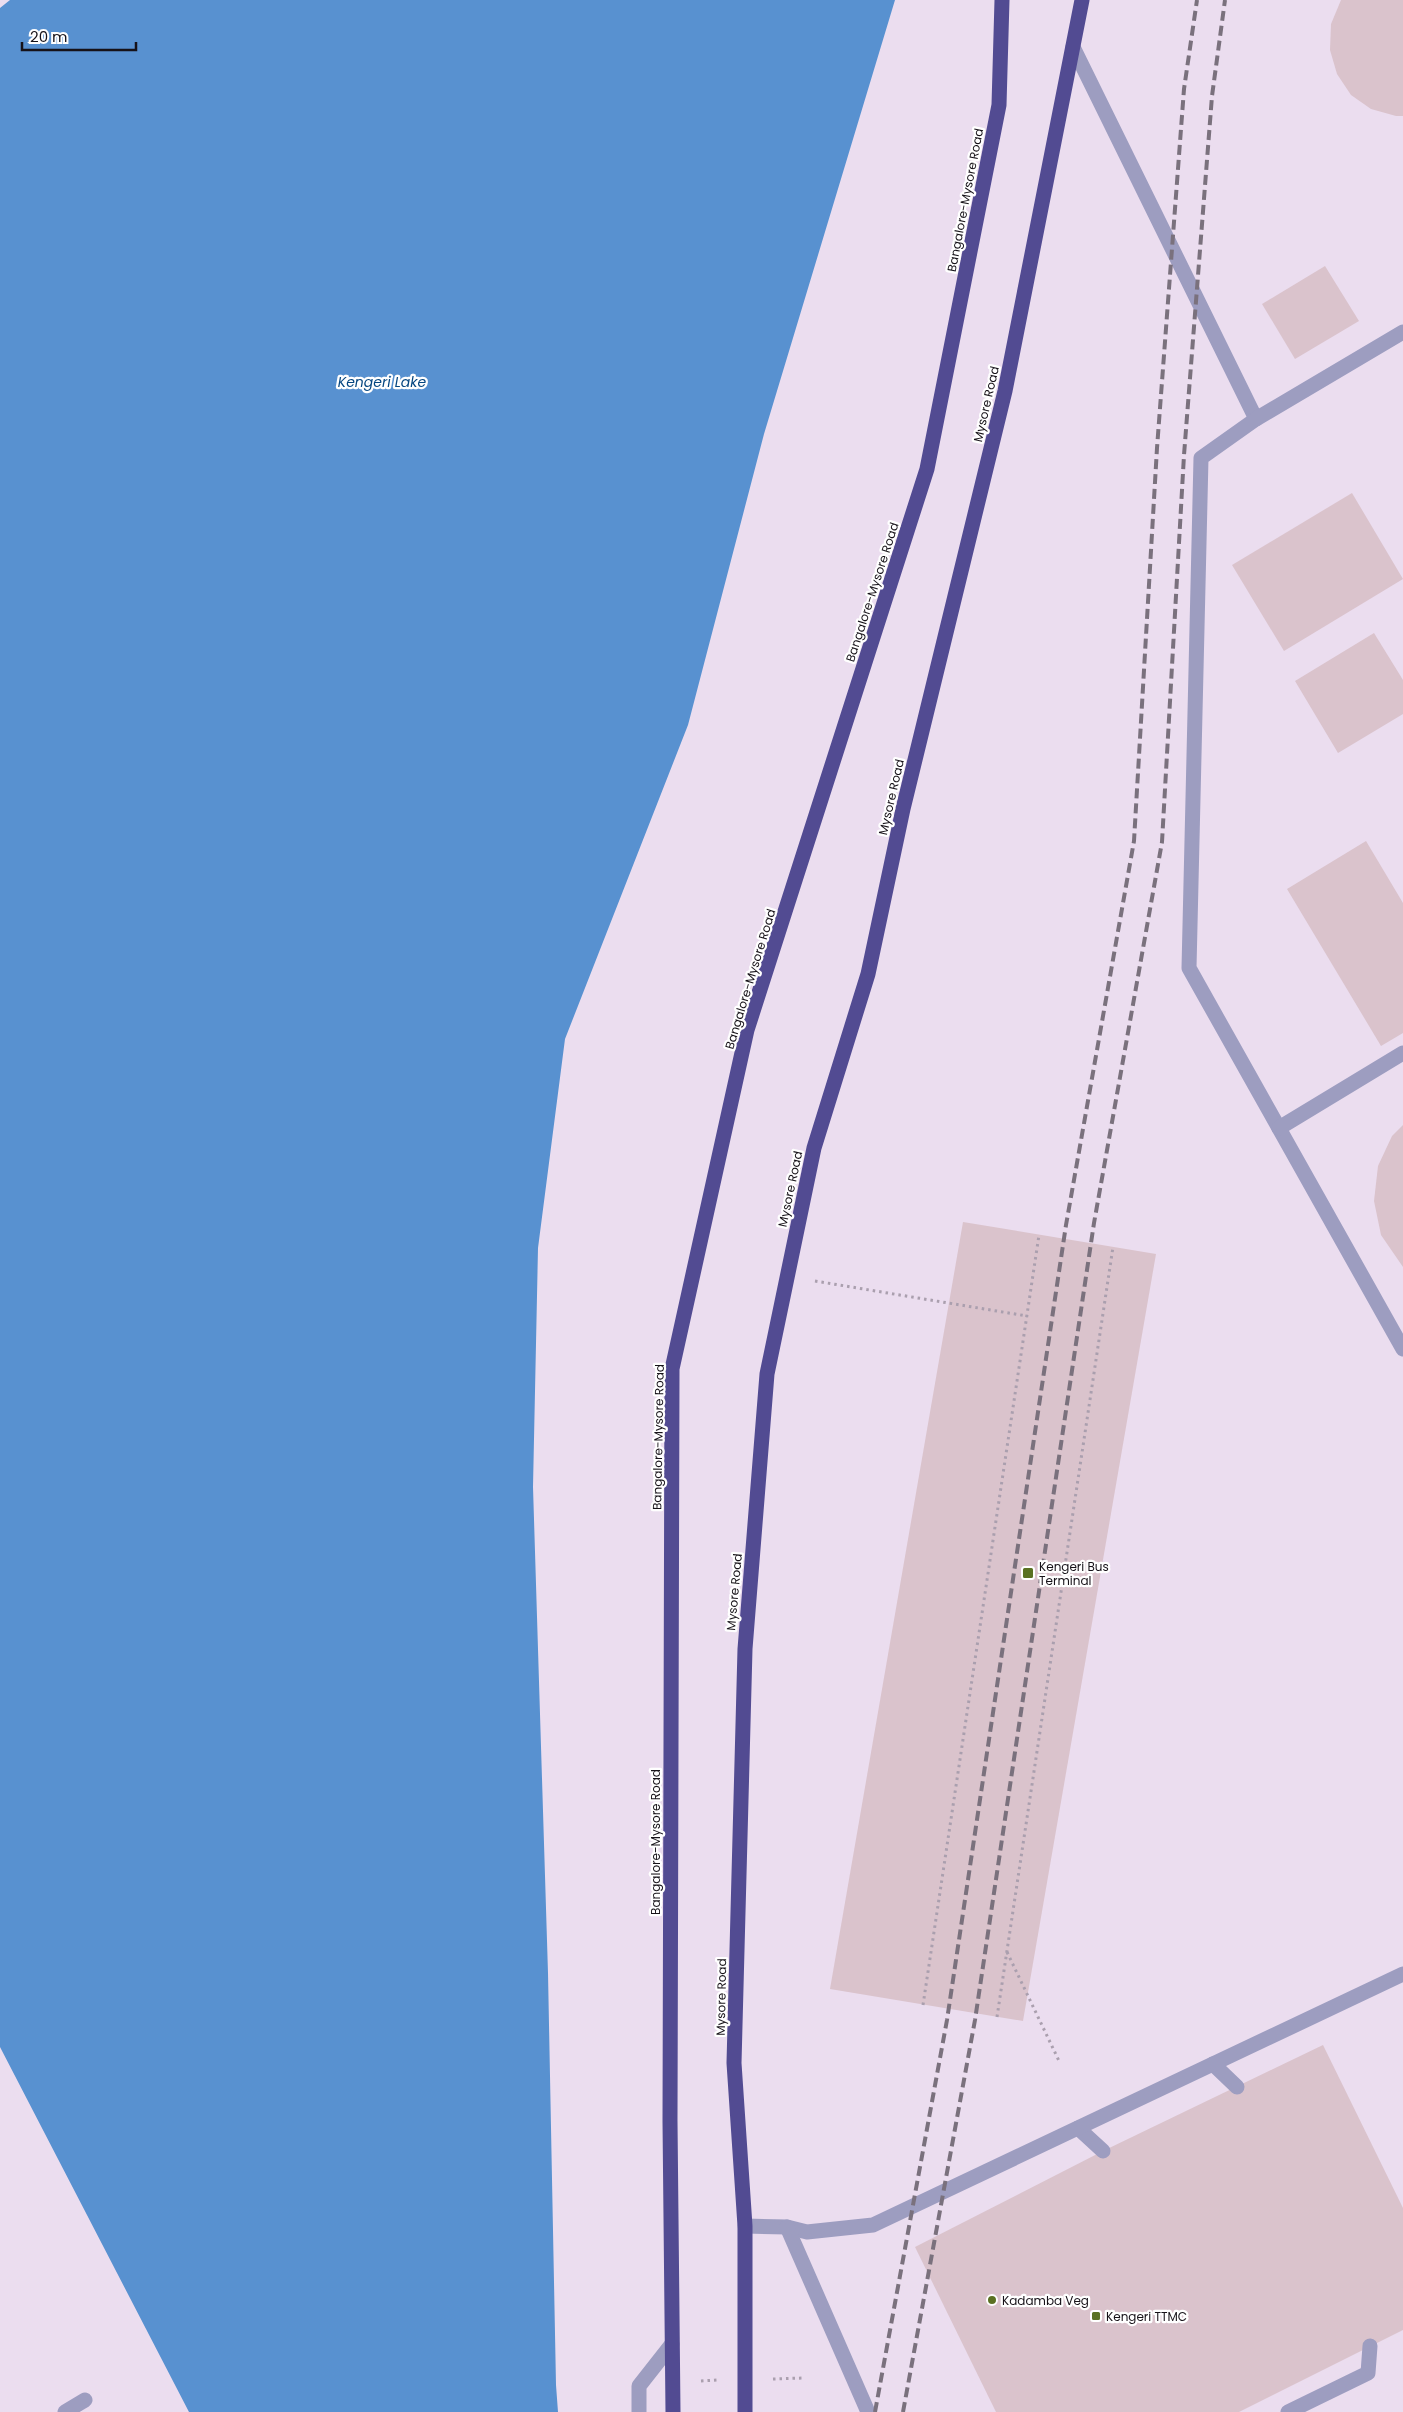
<svg xmlns="http://www.w3.org/2000/svg" width="1403" height="2412" font-family="Poppins,sans-serif">
<rect width="100%" height="100%" fill="#ebddef"/>
<!-- water -->
<polygon fill="#5891d0" points="10,0 895,0 764,434 688,725 565,1039 538,1248 533,1487 548,1973 556,2385 558,2412 189,2412 0,2047 0,8"/>
<!-- building -->
<g fill="#dac3cc">
<polygon points="1341,0 1403,0 1403,116 1396,116 1371,109 1351,95 1337,74 1330,50 1331,24"/>
<polygon points="1325,266 1359,321 1295,359 1262,304"/>
<polygon points="1352,493 1403,579 1284,651 1232,565"/>
<polygon points="1374,633 1403,680 1403,714 1338,753 1295,681"/>
<polygon points="1366,841 1403,903 1403,1033 1381,1046 1287,889"/>
<polygon points="1403,1125 1403,1267 1381,1235 1374,1201 1378,1166 1392,1136"/>
<polygon points="963,1222 1156,1254 1023,2021 830,1989"/>
<polygon points="1323,2045 1403,2208 1403,2330 1239,2412 996,2412 915,2247 1103,2151"/>
</g>
<g fill="none" stroke-linecap="round" stroke-linejoin="round">
<!-- path -->
<g stroke="#aa9fae" stroke-width="3" stroke-dasharray="2.5 4" stroke-linecap="butt">
<polyline points="815,1281 1027,1316"/>
<polyline points="1007,1952 1060,2063"/>
<polyline points="923,2005 1039,1235"/>
<polyline points="997,2017 1113,1247"/>
<polyline points="773,2379 803,2378"/>
<polyline points="701,2381 717,2380"/>
</g>
<!-- lane -->
<g stroke="#9d9dc0" stroke-width="15">
<polyline points="1073,47 1256,419"/>
<polyline points="1403,332 1256,419 1201,458 1189,968 1403,1349"/>
<polyline points="1279,1128 1403,1053"/>
<polyline points="1213,2064 1237,2087"/>
<polyline points="1078,2128 1103,2151"/>
<polyline points="745,2226 787,2227 807,2232 873,2225 1403,1974"/>
<polyline points="787,2227 868,2412"/>
<polyline points="639,2412 639,2386 672,2344"/>
<polyline points="1288,2412 1368,2373 1370,2346"/>
</g>
<!-- street -->
<polyline stroke="#9d9dc0" stroke-width="15" points="65,2412 85,2400"/>
<!-- highway -->
<g stroke="#524b92" stroke-width="15">
<polyline points="673,2412 670,2121 672,1369 747,1030 927,469 999,105 1002,0"/>
<polyline points="745,2412 745,2226 734,2063 745,1649 767,1374 814,1148 868,974 903,809 1005,391 1082,0"/>
</g>
<!-- rail -->
<g stroke="#7a717d" stroke-width="4" stroke-dasharray="10 5" stroke-linecap="butt">
<polyline points="875,2412 947,2020 1066,1225 1134,841 1157,448 1184,89 1197,0"/>
<polyline points="903,2412 975,2020 1094,1223 1162,842 1184,455 1212,96 1225,0"/>
</g>
</g>
<!-- markers -->
<g fill="#5a7122" stroke="#fff" stroke-width="2">
<rect x="1022" y="1567" width="12" height="12" rx="2.5"/>
<circle cx="992" cy="2300" r="5"/>
<rect x="1091" y="2311" width="10" height="10" rx="2.5"/>
</g>
<g text-anchor="middle" dominant-baseline="central" stroke-width="4.5" stroke-linejoin="round" paint-order="stroke">
<!-- street labels -->
<g font-size="12" fill="#161218" stroke="#fff">
<text transform="translate(965 200) rotate(-79)">Bangalore-Mysore Road</text>
<text transform="translate(986 404) rotate(-77)">Mysore Road</text>
<text transform="translate(872 592) rotate(-72)">Bangalore-Mysore Road</text>
<text transform="translate(891 797) rotate(-77)">Mysore Road</text>
<text transform="translate(750 979) rotate(-73)">Bangalore-Mysore Road</text>
<text transform="translate(790 1189) rotate(-78)">Mysore Road</text>
<text transform="translate(658 1437) rotate(-89)">Bangalore-Mysore Road</text>
<text transform="translate(734 1592) rotate(-85)">Mysore Road</text>
<text transform="translate(655 1842) rotate(-90)">Bangalore-Mysore Road</text>
<text transform="translate(721 1997) rotate(-89)">Mysore Road</text>
</g>
<!-- poi labels -->
<g font-size="12" fill="#161218" stroke="#fff" text-anchor="start">
<text x="1039" y="1566">Kengeri Bus<tspan x="1039" dy="14">Terminal</tspan></text>
<text x="1002" y="2300">Kadamba Veg</text>
<text x="1106" y="2316">Kengeri TTMC</text>
</g>
<!-- water labels -->
<g font-size="14" font-style="italic" fill="#064781" stroke="#fff">
<text x="382" y="382">Kengeri Lake</text>
</g>
</g>
<!-- scale -->
<path d="M22 42v8h114v-8" fill="none" stroke="#161218" stroke-width="2.5"/>
<text x="30" y="42" font-size="15" fill="#161218" stroke="#ffffff" stroke-width="4" paint-order="stroke">20 m</text>
</svg>
